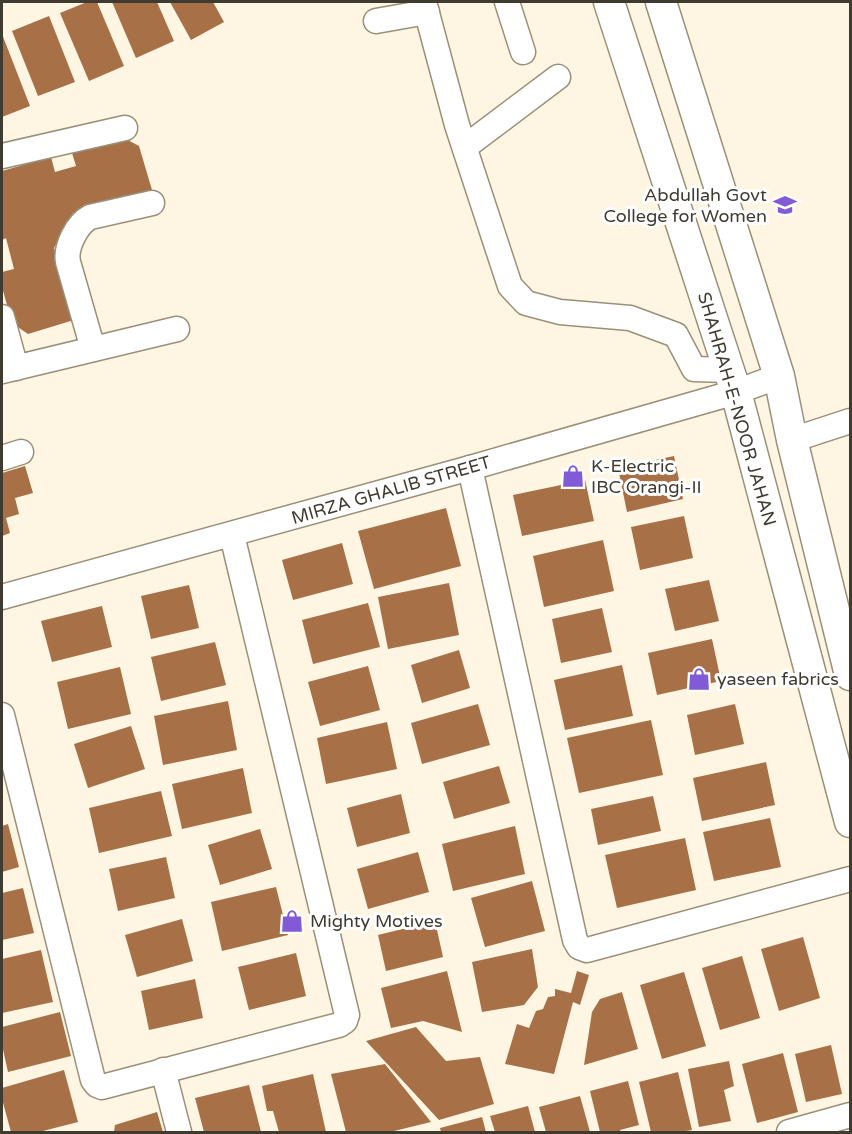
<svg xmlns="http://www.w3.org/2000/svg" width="852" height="1134" font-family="'Varela Round',sans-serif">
<rect width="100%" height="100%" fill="#fef6e2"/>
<!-- building -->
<g fill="#a77047">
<polygon points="87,2 97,2 124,66 89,81 60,13"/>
<polygon points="112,2 157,2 174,41 136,58"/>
<polygon points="170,2 213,2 224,22 191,40"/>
<polygon points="49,16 75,82 38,96 12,31"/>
<polygon points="2,34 30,106 2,117"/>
<polygon points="124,138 139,146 152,190 73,213 54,248 74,320 28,334 12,323 2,287 2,272 14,269 6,238 2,240 2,171 51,157 55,172 76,166 72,153"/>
<polygon points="674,456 683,499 627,512 618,468"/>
<polygon points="25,466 33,493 15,498 19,514 6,518 10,533 2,536 2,473"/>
<polygon points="585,480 594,521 522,536 513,495"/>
<polygon points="446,508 461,566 374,589 358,531"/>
<polygon points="684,516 693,558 640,570 631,527"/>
<polygon points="603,540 614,591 544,607 533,556"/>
<polygon points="342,543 353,584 293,600 282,560"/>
<polygon points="709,580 719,621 675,631 665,589"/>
<polygon points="449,583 459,635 388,649 378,597"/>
<polygon points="189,585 199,628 151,639 141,596"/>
<polygon points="368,603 380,647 313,664 302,620"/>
<polygon points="102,606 112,647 52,662 41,621"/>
<polygon points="602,608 612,652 561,663 552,619"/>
<polygon points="712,639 721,681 657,695 648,653"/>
<polygon points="215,642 226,685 161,701 151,657"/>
<polygon points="459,650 470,688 422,703 411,665"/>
<polygon points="622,665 633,716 565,730 554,680"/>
<polygon points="368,666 380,710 320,726 308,682"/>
<polygon points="120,667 131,714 68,729 57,682"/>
<polygon points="228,701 237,750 163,765 154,716"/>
<polygon points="478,704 490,745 422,764 411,723"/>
<polygon points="735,704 744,744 695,755 687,715"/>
<polygon points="651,720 663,775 579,793 567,738"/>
<polygon points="387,722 397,769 326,784 317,738"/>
<polygon points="131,726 145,769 88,788 74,744"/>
<polygon points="766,762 775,805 702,821 693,778"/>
<polygon points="499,766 510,803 454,819 443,782"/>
<polygon points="243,768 252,813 182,829 172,784"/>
<polygon points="161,791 172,836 99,853 89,808"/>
<polygon points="401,794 410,833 357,847 347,808"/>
<polygon points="653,796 661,831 598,845 591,809"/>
<polygon points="770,818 781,867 714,881 703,832"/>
<polygon points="8,824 19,867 2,872 2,826"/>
<polygon points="515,826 525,874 453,891 442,844"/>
<polygon points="260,829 272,869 220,885 208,845"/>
<polygon points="685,838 696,890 617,908 605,855"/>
<polygon points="418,852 429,892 368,909 357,869"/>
<polygon points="166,857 175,898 118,911 109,869"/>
<polygon points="532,881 545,931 485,947 471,898"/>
<polygon points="276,887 288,935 222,951 211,902"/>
<polygon points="23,888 34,933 2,940 2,893"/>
<polygon points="182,919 193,961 137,977 125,935"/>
<polygon points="435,921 443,957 386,971 378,935"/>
<polygon points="803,937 820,998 779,1011 761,949"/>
<polygon points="532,949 538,987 524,1005 482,1012 472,962"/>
<polygon points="41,950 53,1002 2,1013 2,959"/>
<polygon points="296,953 306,996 249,1010 238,967"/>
<polygon points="742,956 760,1018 720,1030 702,968"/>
<polygon points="447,971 462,1032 423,1021 391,1028 381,988"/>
<polygon points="577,971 589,975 580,1005 573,1002 554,1074 505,1064 517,1024 529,1028 536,1011 543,1009 548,997 555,996 555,989 571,993"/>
<polygon points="684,972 706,1046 662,1059 640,985"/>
<polygon points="195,979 203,1018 149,1030 141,991"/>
<polygon points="622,992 638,1049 584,1065 592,1012 600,999"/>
<polygon points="60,1012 71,1056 8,1072 2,1045 2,1027"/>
<polygon points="416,1027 446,1061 480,1057 494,1104 439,1120 366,1041"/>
<polygon points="831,1045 842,1094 806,1102 795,1054"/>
<polygon points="783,1053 798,1112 757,1123 742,1064"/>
<polygon points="729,1061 734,1086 724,1090 731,1121 699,1127 688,1069"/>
<polygon points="385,1064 431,1122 390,1132 346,1132 331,1074"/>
<polygon points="64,1070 78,1122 39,1132 11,1132 2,1099 2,1088"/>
<polygon points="678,1072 692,1130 681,1132 651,1132 639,1082"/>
<polygon points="313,1074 326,1132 279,1132 273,1111 267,1111 262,1086"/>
<polygon points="628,1081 639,1125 620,1130 621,1132 600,1132 590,1091"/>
<polygon points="249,1085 261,1132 204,1132 195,1098"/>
<polygon points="580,1096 590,1132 546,1132 539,1107"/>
<polygon points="528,1106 535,1132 495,1132 490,1116"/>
<polygon points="157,1112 163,1132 114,1132 115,1125"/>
<polygon points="482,1117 486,1132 441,1132 440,1128"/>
</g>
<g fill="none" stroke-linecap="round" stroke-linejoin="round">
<!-- minor casing -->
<g stroke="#9a907a" stroke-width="27">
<g id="minor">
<polyline points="424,2 457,125 510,286 526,303 560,312 630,318 676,335 694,369 728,370"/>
<polyline points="507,2 523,52"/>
<polyline points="376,21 427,12"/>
<polyline points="465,147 558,77"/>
<polyline points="2,156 125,128"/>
<polyline points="2,317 16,368"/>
<path d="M 93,349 L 68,262 C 65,247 77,224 90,217 L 152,203"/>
<polyline points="2,371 177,329"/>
<polyline points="792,440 850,421"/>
<polyline points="2,458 21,452"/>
<polyline points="470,468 575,940 579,947 587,950 850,879"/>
<polyline points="2,597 470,468 736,392 779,376"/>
<polyline points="2,715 93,1080 97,1085 102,1087 339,1025 345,1021 347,1015 232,535"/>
<polyline points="163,1070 179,1132"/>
<polyline points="789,1132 850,1115"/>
</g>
</g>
<!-- major casing -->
<g stroke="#9a907a" stroke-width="33">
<g id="major">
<polyline points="609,2 736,392 850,822"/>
<polyline points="661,2 779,376 792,440 850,675"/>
</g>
</g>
<!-- minor -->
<use href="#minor" stroke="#fff" stroke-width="24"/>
<!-- major -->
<use href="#major" stroke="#fff" stroke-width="30"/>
</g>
<!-- icons -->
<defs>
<g id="school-bare" transform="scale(1.8)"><path d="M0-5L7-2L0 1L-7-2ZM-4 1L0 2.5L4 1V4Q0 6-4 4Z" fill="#805bd5" stroke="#fff" stroke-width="2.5" paint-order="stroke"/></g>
<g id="shop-bare" transform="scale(1.8)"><path d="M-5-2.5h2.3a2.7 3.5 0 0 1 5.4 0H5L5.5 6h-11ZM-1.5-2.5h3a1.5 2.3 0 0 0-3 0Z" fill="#805bd5" stroke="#fff" stroke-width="2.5" paint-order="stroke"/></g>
</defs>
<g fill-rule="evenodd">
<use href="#school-bare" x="785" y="205"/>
<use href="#shop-bare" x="573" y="476"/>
<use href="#shop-bare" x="699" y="679"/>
<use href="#shop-bare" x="292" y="921"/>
</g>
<g text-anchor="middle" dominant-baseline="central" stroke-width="6" stroke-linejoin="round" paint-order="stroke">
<!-- poi labels -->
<g font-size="18" fill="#3f3b31" stroke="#fff" text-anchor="start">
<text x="767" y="195" text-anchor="end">Abdullah Govt<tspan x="767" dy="21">College for Women</tspan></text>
<text x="591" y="466">K-Electric<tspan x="591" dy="21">IBC Orangi-II</tspan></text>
<text x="717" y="679">yaseen fabrics</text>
<text x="310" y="921">Mighty Motives</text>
</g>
<!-- street labels -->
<g font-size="18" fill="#3f3b31" stroke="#fff">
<text transform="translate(737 409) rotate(74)">SHAHRAH-E-NOOR JAHAN</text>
<text transform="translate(391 490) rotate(-16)">MIRZA GHALIB STREET</text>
</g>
</g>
<!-- border -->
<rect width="852" height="1134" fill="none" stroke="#3f3b31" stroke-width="6"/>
</svg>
